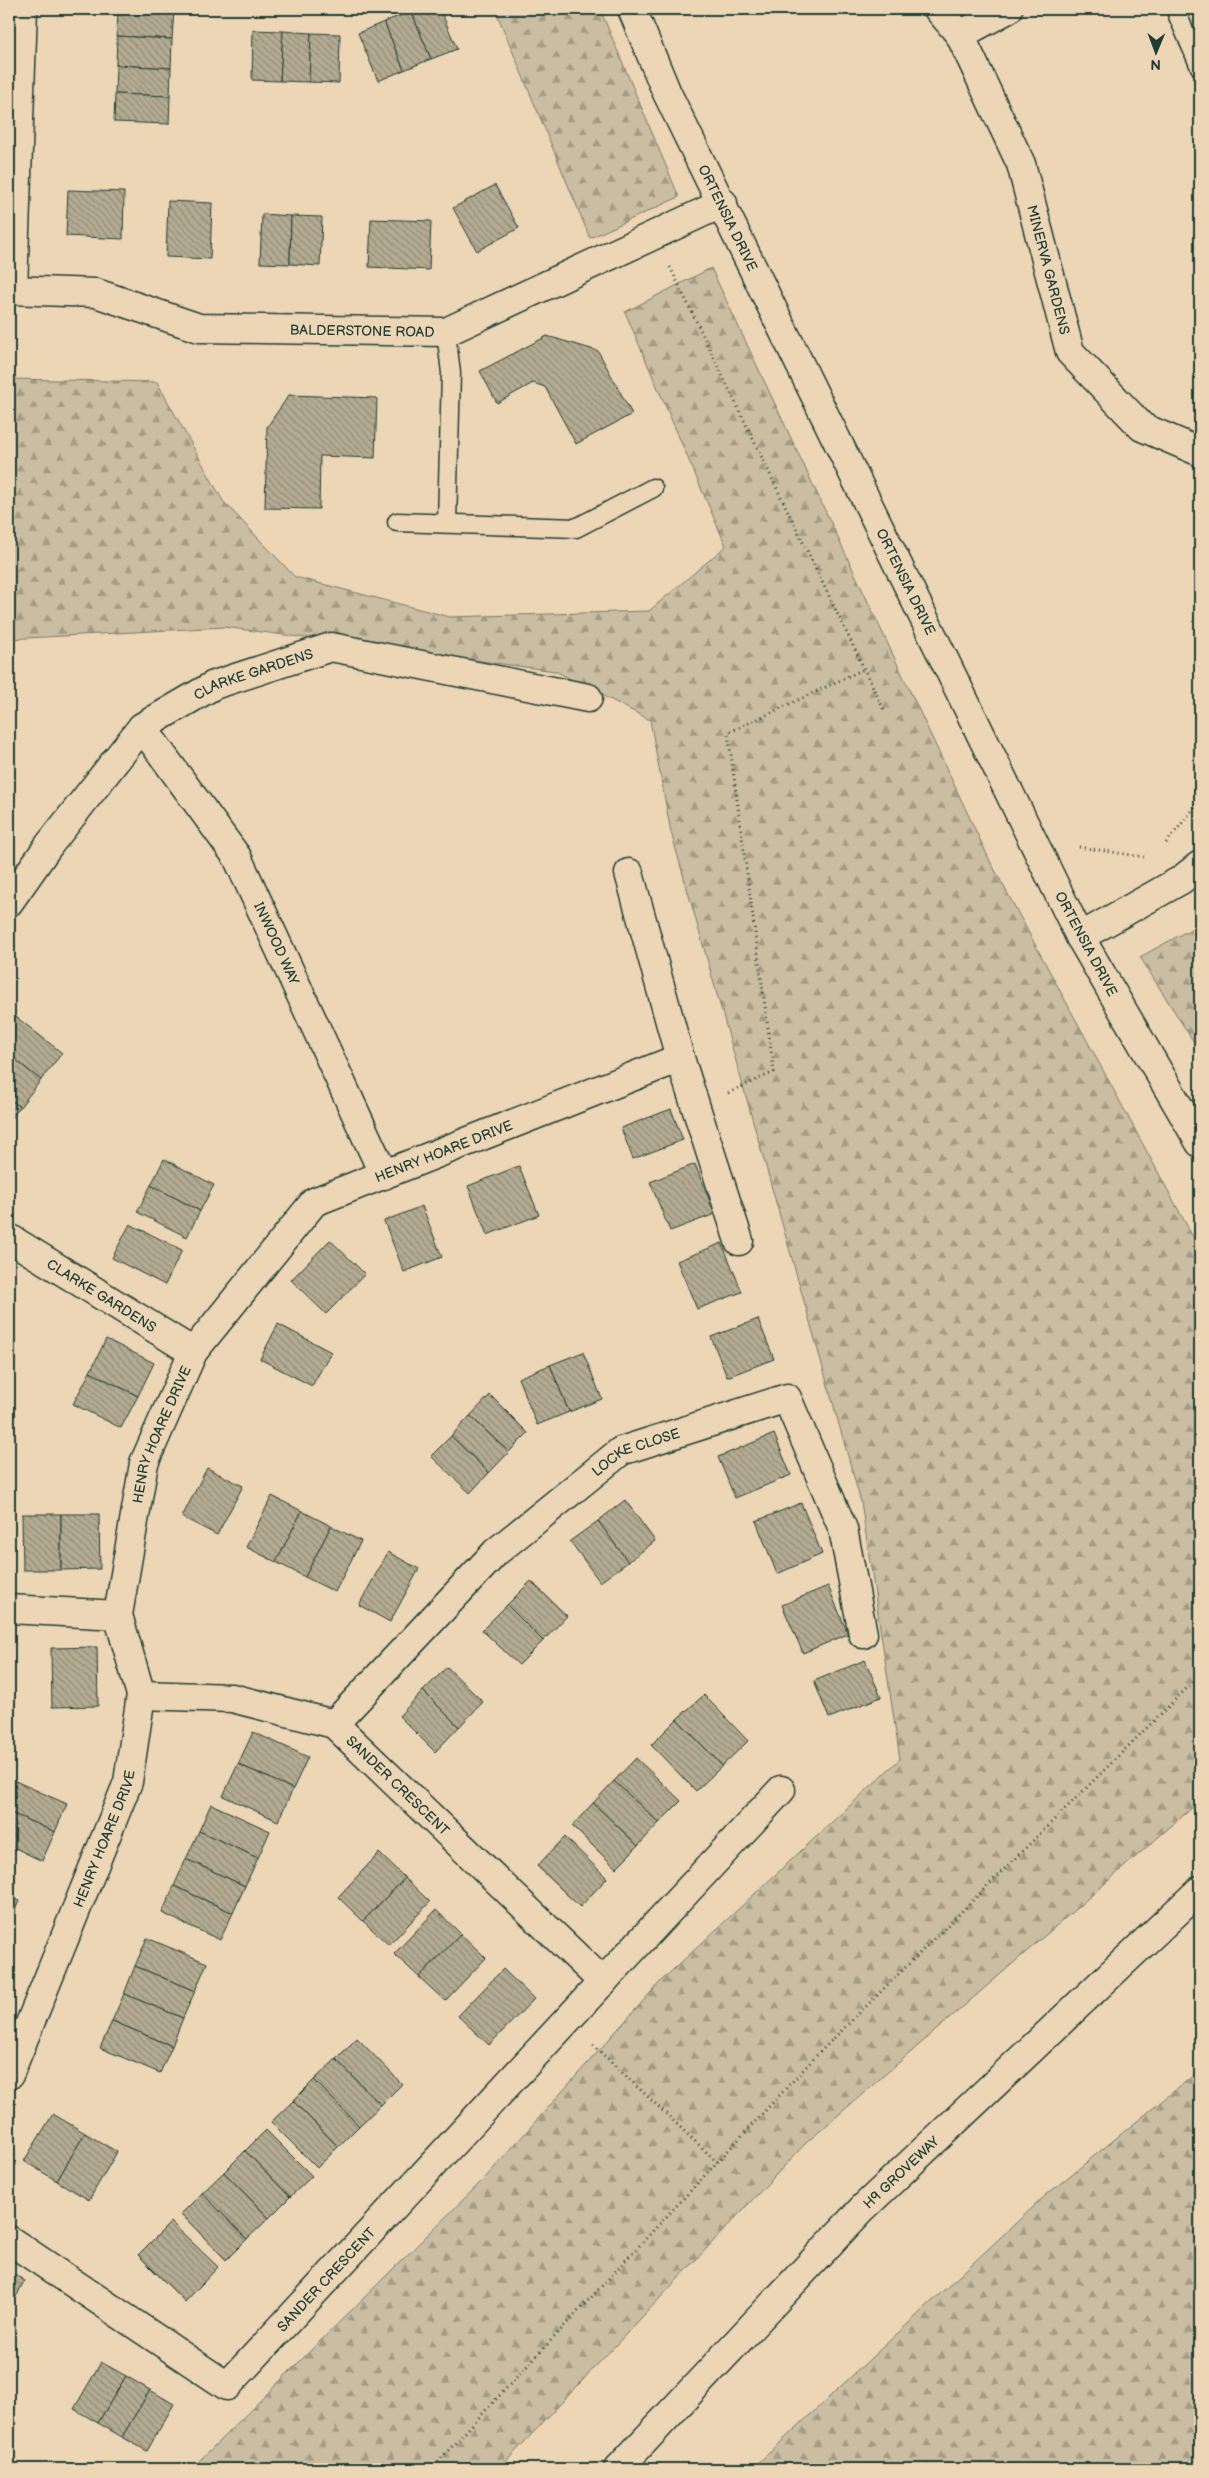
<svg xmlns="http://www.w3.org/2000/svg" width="1209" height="2478" font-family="'Balsamiq Sans',sans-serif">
<defs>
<pattern id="forest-firs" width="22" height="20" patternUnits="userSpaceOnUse" patternTransform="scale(1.25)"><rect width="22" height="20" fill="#cbbda1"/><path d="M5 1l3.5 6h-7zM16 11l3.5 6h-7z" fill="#a49b84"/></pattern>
<pattern id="building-back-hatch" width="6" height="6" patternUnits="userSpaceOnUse" patternTransform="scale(1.25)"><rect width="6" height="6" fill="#b4ab92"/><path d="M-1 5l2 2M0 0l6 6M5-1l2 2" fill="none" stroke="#928c78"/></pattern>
</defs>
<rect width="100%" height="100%" fill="#edd6b6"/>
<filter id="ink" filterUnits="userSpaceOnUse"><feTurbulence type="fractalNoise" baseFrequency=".02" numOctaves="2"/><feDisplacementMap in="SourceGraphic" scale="10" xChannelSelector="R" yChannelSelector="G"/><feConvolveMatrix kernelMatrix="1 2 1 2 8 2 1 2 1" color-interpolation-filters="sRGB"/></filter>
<g filter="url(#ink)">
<!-- forest -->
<g fill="url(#forest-firs)" stroke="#757d6a">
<polygon points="495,9 600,9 679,197 590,238"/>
<polygon points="711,268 990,861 1200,1250 1200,1801 805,2144 499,2469 191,2469 486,2177 661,1981 900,1759 861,1502 671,832 650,720 555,671 224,627 9,639 9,379 157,382 223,501 295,577 450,617 649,611 726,546 625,312"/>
<polygon points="1200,924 1200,1052 1140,957"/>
<polygon points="1200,2070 1200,2461 1185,2469 752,2469 1045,2196"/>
</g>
<!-- building -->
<g fill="url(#building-back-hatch)" stroke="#1f3d34">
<polygon points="118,9 174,10 172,39 117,36"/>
<polygon points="417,9 440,9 457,49 431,59 411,11"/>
<polygon points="411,11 431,59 404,70 384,22"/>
<polygon points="384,22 404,70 378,81 358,33"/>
<polygon points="253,30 283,31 280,81 252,80"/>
<polygon points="283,31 311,33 309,82 280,81"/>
<polygon points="311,33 340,34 339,83 309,82"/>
<polygon points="117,36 172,39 171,68 116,65"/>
<polygon points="116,65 171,68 170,96 115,94"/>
<polygon points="115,94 170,96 169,124 114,122"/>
<polygon points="495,185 519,228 477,251 453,208"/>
<polygon points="68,190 124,192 123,239 66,236"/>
<polygon points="168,201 212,203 210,259 166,257"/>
<polygon points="262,214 291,216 290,264 260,263"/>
<polygon points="291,216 322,217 320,266 290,264"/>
<polygon points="371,219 431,221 429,270 369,267"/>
<polygon points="547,336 598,351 632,414 576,444 545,387 533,383 497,403 480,371"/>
<polygon points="289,395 377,398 375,458 320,456 319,509 265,508 267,427"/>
<polygon points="15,1016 62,1053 41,1080 9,1055 9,1024"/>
<polygon points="9,1055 41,1080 20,1107 9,1099"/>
<polygon points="9,1099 20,1107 9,1121"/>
<polygon points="671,1109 683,1140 633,1159 621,1128"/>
<polygon points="164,1159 214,1185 200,1211 151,1185"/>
<polygon points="695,1164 715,1214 670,1231 650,1182"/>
<polygon points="519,1166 539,1215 487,1235 468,1186"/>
<polygon points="151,1185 200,1211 187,1237 137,1212"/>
<polygon points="422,1206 442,1257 404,1272 384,1221"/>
<polygon points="130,1224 182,1250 165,1285 112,1258"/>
<polygon points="330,1240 365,1274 326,1314 291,1280"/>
<polygon points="722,1243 742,1292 697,1309 677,1261"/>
<polygon points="758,1319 774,1359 727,1377 711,1337"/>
<polygon points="278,1324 331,1352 312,1386 260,1359"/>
<polygon points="106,1339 154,1363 138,1396 90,1372"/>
<polygon points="583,1352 602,1399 569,1412 550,1365"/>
<polygon points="550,1365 569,1412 537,1425 518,1378"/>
<polygon points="90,1372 138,1396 121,1428 73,1404"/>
<polygon points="490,1395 528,1433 509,1452 470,1416"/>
<polygon points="470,1416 509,1452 489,1473 451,1436"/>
<polygon points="774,1434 791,1475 735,1498 718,1457"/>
<polygon points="451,1436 489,1473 470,1493 431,1456"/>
<polygon points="207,1468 243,1486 217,1535 182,1517"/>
<polygon points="272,1496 302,1511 276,1562 246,1547"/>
<polygon points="625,1500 655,1541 628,1562 598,1521"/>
<polygon points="801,1503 822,1554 777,1574 756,1521"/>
<polygon points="302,1511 331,1526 305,1577 276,1562"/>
<polygon points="22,1514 61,1514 61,1570 23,1570"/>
<polygon points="61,1514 99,1514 100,1569 61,1570"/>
<polygon points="598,1521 628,1562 600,1582 570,1541"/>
<polygon points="331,1526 361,1541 335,1592 305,1577"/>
<polygon points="388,1552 419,1569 390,1622 359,1605"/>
<polygon points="531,1581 567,1616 543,1641 507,1605"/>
<polygon points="828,1586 848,1634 803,1653 782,1605"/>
<polygon points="507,1605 543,1641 519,1665 482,1630"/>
<polygon points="97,1647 98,1706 52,1707 51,1648"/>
<rect x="9" y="1648" width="2" height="58"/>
<polygon points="865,1660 881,1697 829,1718 814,1681"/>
<polygon points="447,1667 483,1702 459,1727 423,1691"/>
<polygon points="423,1691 459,1727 435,1752 399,1716"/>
<polygon points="704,1695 748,1741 722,1766 677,1719"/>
<polygon points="677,1719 722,1766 696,1791 651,1745"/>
<polygon points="253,1732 308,1757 293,1789 238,1764"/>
<polygon points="636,1758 681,1801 659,1823 614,1781"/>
<polygon points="238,1764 293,1789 278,1821 223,1796"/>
<polygon points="13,1780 67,1804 55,1832 9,1812 9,1790"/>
<polygon points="614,1781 659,1823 638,1846 593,1803"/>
<polygon points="593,1803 638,1846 616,1868 572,1826"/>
<polygon points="211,1804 270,1831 258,1858 199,1831"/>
<polygon points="9,1812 55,1832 42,1861 9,1845"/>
<polygon points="199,1831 258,1858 245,1886 186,1859"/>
<polygon points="565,1837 607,1878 580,1907 537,1866"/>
<polygon points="379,1853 405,1878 363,1921 338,1897"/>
<polygon points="186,1859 245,1886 233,1913 174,1886"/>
<polygon points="405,1878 430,1902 389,1945 363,1921"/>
<polygon points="174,1886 233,1913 220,1940 162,1913"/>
<polygon points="9,1896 19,1901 9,1924"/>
<polygon points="436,1910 461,1934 419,1977 394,1954"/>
<polygon points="461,1934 486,1958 445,2001 419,1977"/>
<polygon points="147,1938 207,1963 195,1991 135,1966"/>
<polygon points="135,1966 195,1991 183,2018 124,1994"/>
<polygon points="503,1969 534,1999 489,2045 458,2016"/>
<polygon points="124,1994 183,2018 172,2046 112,2021"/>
<polygon points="112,2021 172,2046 160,2073 100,2048"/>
<polygon points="357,2038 402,2084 381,2105 336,2059"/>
<polygon points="336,2059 381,2105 359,2126 314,2080"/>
<polygon points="314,2080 359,2126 338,2147 293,2101"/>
<polygon points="293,2101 338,2147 317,2168 271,2122"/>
<polygon points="53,2114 85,2133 57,2181 24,2161"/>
<polygon points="266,2130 312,2176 290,2197 245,2151"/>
<polygon points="85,2133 117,2152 89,2200 57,2181"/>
<polygon points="245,2151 290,2197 269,2218 224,2172"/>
<polygon points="224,2172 269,2218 247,2239 202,2193"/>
<polygon points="202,2193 247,2239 226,2260 181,2214"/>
<polygon points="171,2222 218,2267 185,2302 138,2255"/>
<polygon points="9,2271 25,2281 9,2309"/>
<polygon points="101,2362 126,2376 98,2423 74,2409"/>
<polygon points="126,2376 150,2390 122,2437 98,2423"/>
<polygon points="150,2390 174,2404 147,2451 122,2437"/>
</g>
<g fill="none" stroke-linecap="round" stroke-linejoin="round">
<!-- service casing -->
<g stroke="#1f3d34" stroke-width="21">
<g id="service">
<polyline points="1175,9 1200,67"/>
<polyline points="446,332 451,373 447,523"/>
<polyline points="397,522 576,528 653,488"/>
</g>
</g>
<!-- minor casing -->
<g stroke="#1f3d34" stroke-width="31">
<g id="minor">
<path id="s1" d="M 632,9 L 667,93 L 1080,937"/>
<path id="s2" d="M 938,9 L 960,35 L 1021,164 L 1070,352 L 1142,427 L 1200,452"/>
<polyline points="960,35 1008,9"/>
<polyline points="13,288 23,9"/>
<path id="s3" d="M 9,290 L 96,293 L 199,328 L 446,332 L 723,203"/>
<path id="s4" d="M 142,727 L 237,857 L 384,1175"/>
<polyline points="629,873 680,1058"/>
<path id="s5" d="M 9,902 L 49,845 L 142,727 L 214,685 L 331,647 L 588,698"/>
<path id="s6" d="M 9,1238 L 193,1352"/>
<polyline points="9,1609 118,1615"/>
<path id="s7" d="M 141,1695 L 232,1698 L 334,1724 L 603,1982"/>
<path id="s8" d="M 334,1724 L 496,1552 L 621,1451 L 787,1398 L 843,1529 L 863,1634"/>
<path id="s9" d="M 9,2075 L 128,1782 L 141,1695 L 118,1615 L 144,1463 L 193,1352 L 314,1202 L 680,1058 L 739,1241"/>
<path id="s10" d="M 9,2240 L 227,2386 L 781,1790"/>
</g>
</g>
<!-- tertiary casing -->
<g stroke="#1f3d34" stroke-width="31">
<g id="tertiary">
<polyline points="1200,865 1181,880 1080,937 1200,1143"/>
<path id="s11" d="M 618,2469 L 862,2209 L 1200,1890"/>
</g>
</g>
<!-- path -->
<g stroke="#1f3d34" stroke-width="3" stroke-dasharray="1 4" stroke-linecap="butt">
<polyline points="670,267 884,710"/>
<polyline points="1166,843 1200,801"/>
<polyline points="1079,847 1144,857"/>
<polyline points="728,1093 774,1072 728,733 864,669"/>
<polyline points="593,2045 717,2162"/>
<polyline points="431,2469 819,2053 1200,1675"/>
</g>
<!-- service -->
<use href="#service" stroke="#edd6b6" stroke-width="18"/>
<!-- minor -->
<use href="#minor" stroke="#edd6b6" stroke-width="28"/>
<!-- tertiary -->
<use href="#tertiary" stroke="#edd6b6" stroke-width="28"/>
</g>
</g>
<g text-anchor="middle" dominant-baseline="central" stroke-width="4.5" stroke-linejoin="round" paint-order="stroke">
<!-- street labels -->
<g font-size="14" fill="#1f3d34" stroke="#edd6b6">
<text stroke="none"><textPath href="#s1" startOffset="230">ORTENSIA DRIVE</textPath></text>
<text stroke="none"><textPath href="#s2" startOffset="286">MINERVA GARDENS</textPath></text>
<text stroke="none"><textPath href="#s3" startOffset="359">BALDERSTONE ROAD</textPath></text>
<text stroke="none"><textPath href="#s1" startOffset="635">ORTENSIA DRIVE</textPath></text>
<text stroke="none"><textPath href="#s5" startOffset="344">CLARKE GARDENS</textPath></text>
<text stroke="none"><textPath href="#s4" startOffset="256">INWOOD WAY</textPath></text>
<text transform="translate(1086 944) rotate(62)">ORTENSIA DRIVE</text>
<text stroke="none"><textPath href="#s9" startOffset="1095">HENRY HOARE DRIVE</textPath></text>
<text stroke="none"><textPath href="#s6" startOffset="109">CLARKE GARDENS</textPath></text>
<text stroke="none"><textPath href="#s9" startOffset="674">HENRY HOARE DRIVE</textPath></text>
<text stroke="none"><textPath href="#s8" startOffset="410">LOCKE CLOSE</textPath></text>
<text stroke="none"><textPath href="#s7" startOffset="285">SANDER CRESCENT</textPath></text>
<text stroke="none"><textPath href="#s9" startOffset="255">HENRY HOARE DRIVE</textPath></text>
<text stroke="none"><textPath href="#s11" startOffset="410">H9 GROVEWAY</textPath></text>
<text stroke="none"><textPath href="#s10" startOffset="408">SANDER CRESCENT</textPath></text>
</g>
</g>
<!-- margin -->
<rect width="1209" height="2478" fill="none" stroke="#edd6b6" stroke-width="30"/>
<rect x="15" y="15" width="1179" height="2448" fill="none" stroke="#1f3d34" stroke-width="2" filter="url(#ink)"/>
<!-- north arrow -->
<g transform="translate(1156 52) rotate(181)" stroke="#edd6b6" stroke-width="4" paint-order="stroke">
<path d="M0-4L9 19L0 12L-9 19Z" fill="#1f3d34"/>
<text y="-8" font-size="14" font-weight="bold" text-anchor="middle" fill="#1f3d34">N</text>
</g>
</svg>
